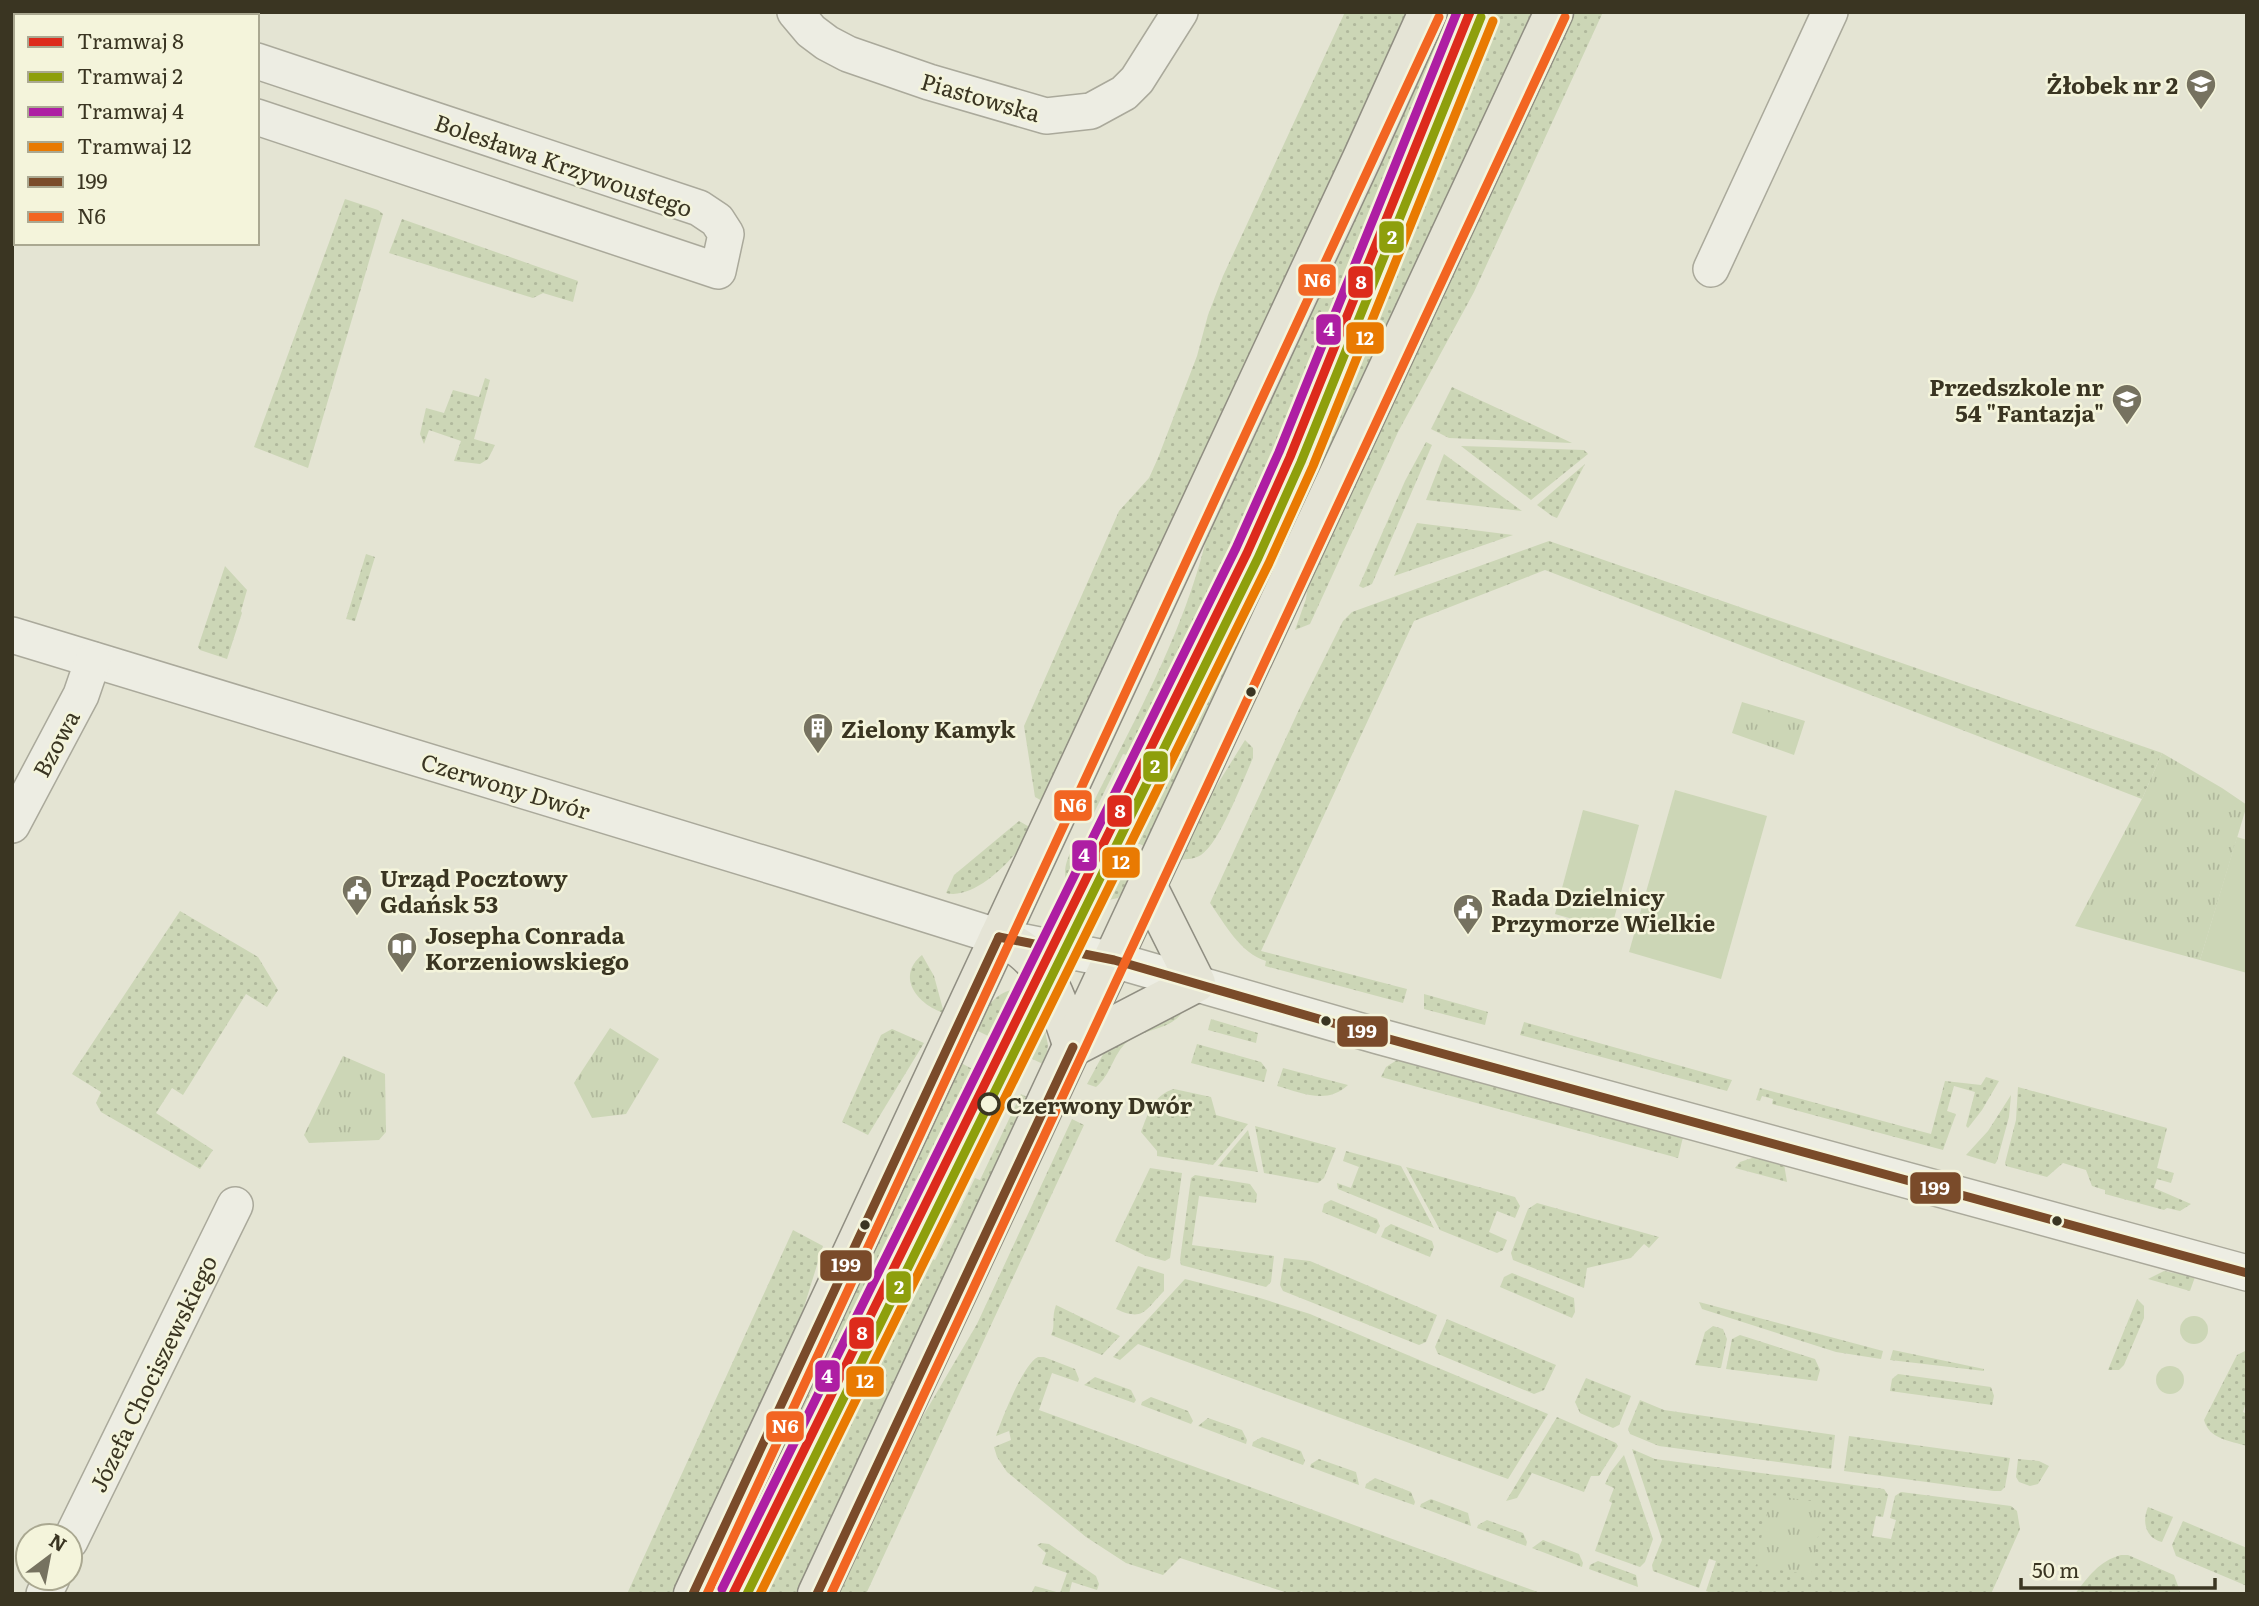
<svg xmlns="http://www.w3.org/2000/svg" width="2259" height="1606" font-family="Literata,serif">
<defs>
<pattern id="grass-dots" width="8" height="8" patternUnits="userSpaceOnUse" patternTransform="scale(1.75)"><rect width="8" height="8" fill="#ccd6b6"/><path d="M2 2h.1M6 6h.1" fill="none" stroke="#b0b89c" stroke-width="1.8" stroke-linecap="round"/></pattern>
<pattern id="park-tufts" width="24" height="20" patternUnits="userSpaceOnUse" patternTransform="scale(1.75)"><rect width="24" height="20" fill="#ccd6b6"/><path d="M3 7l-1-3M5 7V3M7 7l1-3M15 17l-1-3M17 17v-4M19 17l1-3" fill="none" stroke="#b0b89c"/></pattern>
</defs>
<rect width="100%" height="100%" fill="#e4e4d3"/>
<!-- grass -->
<g fill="url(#grass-dots)">
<polygon points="1345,12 1407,12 1044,802 1035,797 1024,726 1119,511 1149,478 1158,458 1197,356 1208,315 1223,276"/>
<path d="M 1443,12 L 1461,12 C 1374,229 1290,446 1190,657 L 1179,652 L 1127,755 L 1123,754 L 1091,819 L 1086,817 C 1131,726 1186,631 1208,531 Z"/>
<polygon points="1493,12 1537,12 1146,847 1129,839 1246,605 1297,495"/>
<polygon points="1571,12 1603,12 1474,292 1398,432 1310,624 1295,630 1306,599 1308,583"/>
<polygon points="345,199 378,210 383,214 308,468 254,447"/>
<polygon points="402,219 578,281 573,302 543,293 533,298 389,253"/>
<polygon points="485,378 490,380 474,439 495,445 488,459 480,464 454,461 461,441 429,430 424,444 420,434 426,408 444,413 453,390 479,397"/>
<polygon points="1452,387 1572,443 1449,438 1431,429"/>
<polygon points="1426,442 1432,445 1372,584 1363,588 1359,586 1405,481"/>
<polygon points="1461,446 1584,450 1588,454 1531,500"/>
<polygon points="1444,454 1522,511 1426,500"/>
<polygon points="1585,464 1557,518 1552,516 1537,505"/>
<polygon points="1417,523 1513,535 1394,576"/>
<path d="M 1549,541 L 2162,753 L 2142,799 L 1545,570 L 1414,621 L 1261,951 L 1407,989 L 1403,1003 L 1265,966 L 1266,961 C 1240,953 1225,924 1210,903 L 1302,703 L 1343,621 L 1352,612 Z"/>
<polygon points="366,554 375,557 355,621 346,619"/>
<polygon points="225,566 247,590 241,611 242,613 227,659 200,650 198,647"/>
<path d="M 1245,740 L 1253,748 L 1253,758 C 1242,782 1221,841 1201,855 C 1195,859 1188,859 1180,860 L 1204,806 Z"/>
<path d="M 1019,821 L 1033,829 C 1020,853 977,901 946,893 L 954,875 Z"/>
<path d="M 1073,848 L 1090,857 L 1073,891 C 1060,878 1065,862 1073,848 Z"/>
<polygon points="1115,869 1133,877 1118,898 1099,902"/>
<polygon points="180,911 258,957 278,990 267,1007 246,994 183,1095 172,1088 156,1113 213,1150 200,1169 101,1112 96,1103 101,1092 72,1074"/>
<path d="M 922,955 L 934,976 L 944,1013 C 918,1005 895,977 922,955 Z"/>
<path d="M 1017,989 L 1023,991 L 998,1041 L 974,1029 C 983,1011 995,991 1017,989 Z"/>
<polygon points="1424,994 1488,1012 1485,1025 1424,1009"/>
<path d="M 1170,1014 L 1181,1014 C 1169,1030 1143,1029 1127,1042 C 1113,1054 1111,1075 1096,1087 L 1087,1084 L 1107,1047 Z"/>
<polygon points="1042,1017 1048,1045 1045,1065 1024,1055"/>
<polygon points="1211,1019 1258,1033 1256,1043 1208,1030"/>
<polygon points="1524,1022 1724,1078 1732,1080 1727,1091 1520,1035"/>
<polygon points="892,1029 924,1043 868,1135 842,1122 881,1035"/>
<polygon points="1197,1044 1261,1062 1267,1070 1264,1082 1191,1063"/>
<polygon points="1397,1060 1683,1137 1678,1158 1381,1077 1386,1067"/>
<polygon points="961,1063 982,1074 726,1594 712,1594"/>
<path d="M 1283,1068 L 1348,1085 C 1327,1105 1302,1093 1277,1086 Z"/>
<polygon points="1986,1077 1999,1081 1982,1110 1968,1128 1966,1126 1975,1092 1954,1086 1947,1111 1956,1114 1943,1150 1772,1104 1773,1099 1762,1096 1760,1101 1756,1100 1760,1088 1931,1134 1945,1081 1981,1085"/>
<polygon points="2018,1087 2167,1128 2157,1168 2174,1173 2171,1183 2157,1179 2154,1188 2191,1204 2180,1211 2167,1208 2164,1210 2105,1194 2105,1190 2092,1186 2086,1170 2063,1163 2047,1177 2006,1166 2005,1163 2016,1120"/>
<path d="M 1174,1089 L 1211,1097 L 1216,1115 L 1248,1124 L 1213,1165 L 1157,1156 L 1157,1151 L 1141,1132 C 1148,1114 1153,1095 1174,1089 Z"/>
<polygon points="1021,1094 1031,1099 800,1594 757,1594 923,1255 935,1260 975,1178 980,1180"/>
<polygon points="2011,1095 2009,1117 1997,1161 1995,1164 1966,1155 1988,1131"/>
<polygon points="1072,1119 1084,1125 866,1594 836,1594 903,1450 977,1324"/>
<polygon points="1255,1126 1336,1148 1324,1178 1318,1183 1264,1173"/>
<polygon points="1248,1130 1258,1172 1218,1166"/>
<polygon points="1346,1151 1401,1166 1434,1228 1338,1189 1337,1183 1351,1188 1359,1167 1343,1161"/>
<polygon points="1755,1157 1784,1164 1787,1182 1735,1168 1740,1162"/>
<polygon points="1406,1167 1515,1197 1520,1206 1515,1218 1497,1211 1489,1232 1507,1240 1503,1250 1497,1253 1440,1230"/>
<polygon points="1150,1168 1182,1173 1170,1258 1165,1261 1146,1256 1115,1241"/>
<polygon points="1195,1175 1250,1184 1257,1194 1256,1203 1199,1196 1192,1245 1274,1256 1271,1282 1266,1287 1181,1265 1180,1260 1191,1178"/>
<polygon points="1331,1200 1377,1219 1380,1226 1376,1234 1322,1212 1324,1204"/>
<polygon points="1537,1203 1659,1237 1649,1248 1644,1244 1631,1258 1587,1268 1584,1288 1513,1260 1511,1253 1528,1209"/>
<polygon points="1391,1224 1432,1241 1434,1247 1430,1257 1381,1237 1385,1228"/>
<polygon points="793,1230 823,1246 799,1323 673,1594 627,1594"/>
<polygon points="1284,1258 1310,1261 1437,1315 1426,1342 1419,1345 1283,1291 1280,1285"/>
<path d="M 1138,1266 L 1164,1274 L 1164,1291 C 1145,1310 1144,1322 1116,1309 Z"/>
<polygon points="2164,1271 2195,1277 2190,1291 2148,1279"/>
<polygon points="1512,1273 1574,1298 1575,1312 1572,1318 1500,1287 1504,1277"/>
<polygon points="1185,1279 1260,1298 1310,1314 1548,1414 1508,1479 1138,1344 1120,1360 1113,1357"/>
<polygon points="2137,1299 2144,1306 2144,1318 2124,1365 2119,1370 2108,1370"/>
<polygon points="1699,1302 1883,1351 1881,1359 1836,1352 1702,1309"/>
<path d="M 1056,1305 L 1120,1336 L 1102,1355 L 1051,1335 C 1056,1326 1051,1318 1056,1305 Z"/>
<polygon points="1447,1319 1556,1365 1544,1390 1534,1394 1438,1354 1435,1347"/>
<polygon points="1713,1326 1723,1329 1727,1339 1721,1368 1695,1365 1705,1332"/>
<polygon points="1740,1335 1815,1359 1820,1370 1817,1381 1726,1369 1732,1339"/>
<polygon points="1893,1350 1984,1369 1984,1371 1890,1360"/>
<path d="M 2247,1350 L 2247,1399 L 2243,1412 L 2247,1414 L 2247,1446 C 2230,1441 2209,1439 2204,1420 L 2237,1355 Z"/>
<path d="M 1038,1357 L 1044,1357 L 1075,1369 L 1079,1379 L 1078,1382 L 1052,1373 L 1039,1410 L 1543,1594 L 1308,1594 L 1301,1591 L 1299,1594 L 1291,1594 L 1180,1558 L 1163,1575 L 1126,1563 L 1086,1537 L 1007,1472 L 997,1457 L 994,1447 L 1011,1440 L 1009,1431 L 996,1436 C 1002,1419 1023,1364 1038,1357 Z"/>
<polygon points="1898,1374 1991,1387 1994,1396 1992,1405 1890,1391 1892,1379"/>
<polygon points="1095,1377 1131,1390 1136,1400 1134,1403 1084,1385"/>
<polygon points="1586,1378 1631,1396 1619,1425 1613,1428 1580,1413 1575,1402"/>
<polygon points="1151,1397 1188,1411 1193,1421 1191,1424 1141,1405 1142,1402"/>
<polygon points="1640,1400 1664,1410 1835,1435 1831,1469 1659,1446 1630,1434 1628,1429"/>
<polygon points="1557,1417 1616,1443 1618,1446 1599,1476 1591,1476 1584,1492 1532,1473 1517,1498 1506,1501"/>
<polygon points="1208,1418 1242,1430 1247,1440 1246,1444 1198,1426"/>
<polygon points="1849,1436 2010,1458 2005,1487 2001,1491 1994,1491 1844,1471"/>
<polygon points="1262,1437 1301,1451 1305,1461 1303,1465 1252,1446 1253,1442"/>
<polygon points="1632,1449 1655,1459 1884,1489 1888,1495 1883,1517 1876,1516 1872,1536 1891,1539 1896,1520 1890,1518 1895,1496 1901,1492 2011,1506 2017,1511 2020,1529 1991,1594 1714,1594 1706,1591 1716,1561 1709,1559 1699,1588 1653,1571 1652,1565 1662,1540"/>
<polygon points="1624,1455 1653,1539 1645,1562 1640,1567 1595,1551 1612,1503 1609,1501 1614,1488 1605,1484 1610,1473"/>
<polygon points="1319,1459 1356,1472 1359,1485 1310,1467 1311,1464"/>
<polygon points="2018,1459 2039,1461 2049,1466 2038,1484 2030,1486 2019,1482 2016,1477"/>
<polygon points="1375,1478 1411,1492 1415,1502 1414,1505 1365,1488 1366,1484"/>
<polygon points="1431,1499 1468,1513 1471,1526 1420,1507 1421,1504"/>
<path d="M 2148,1507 L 2173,1517 L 2162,1542 C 2145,1538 2142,1521 2148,1507 Z"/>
<polygon points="1487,1520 1523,1533 1527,1542 1526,1546 1477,1528 1478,1525"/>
<polygon points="2183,1521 2247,1548 2247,1586 2176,1556 2172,1545"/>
<polygon points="1543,1540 1579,1554 1583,1563 1582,1567 1532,1548"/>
<polygon points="1041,1543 1049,1544 1096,1576 1099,1584 1097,1590 1072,1582 1069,1594 1031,1594 1035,1586 1060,1593 1067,1573 1042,1564 1046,1553 1037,1545"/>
<path d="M 2121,1555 L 2128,1555 L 2174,1575 L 2181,1594 L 2075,1594 C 2088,1577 2099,1561 2121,1555 Z"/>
<polygon points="1598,1561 1636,1575 1638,1587 1589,1569 1590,1565"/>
</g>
<!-- park -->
<g fill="url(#park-tufts)">
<polygon points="1742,702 1805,721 1794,755 1732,733"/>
<polygon points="2162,753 2222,788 2247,805 2200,960 2075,926 2142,799"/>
<polygon points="610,1028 659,1059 626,1114 592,1118 574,1083"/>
<polygon points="343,1056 385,1074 386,1132 379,1140 309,1143 304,1135"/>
<polygon points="1771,1495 1824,1503 1811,1575 1755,1566"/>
</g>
<!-- garden -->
<g fill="#ccd6b6">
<polygon points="1675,790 1767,816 1721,979 1629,952"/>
<polygon points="1583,810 1639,825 1611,930 1555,914"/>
<polygon points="2237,837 2247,840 2247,973 2200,960"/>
<circle cx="2194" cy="1330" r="14"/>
<circle cx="2170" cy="1380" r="14"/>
</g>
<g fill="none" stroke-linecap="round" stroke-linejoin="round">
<!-- minor casing -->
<g stroke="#aaa99b" stroke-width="38">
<g id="minor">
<polyline points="111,12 122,16"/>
<polyline points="795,12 811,31 827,43 848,54 929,82 1046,116 1091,111 1124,93 1137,80 1180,12"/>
<polyline points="12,34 16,35"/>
<polyline points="257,61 699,208 717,220 726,234 718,271 257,117"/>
<polyline points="1711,269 1830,12"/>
<polyline points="12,635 801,875 999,937 1114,960 1378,1036 2247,1273"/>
<polyline points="12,825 81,695 93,660"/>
<polyline points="70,1541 235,1205"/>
<polyline points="44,1594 52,1578"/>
</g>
</g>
<!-- major casing -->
<g stroke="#908e82" stroke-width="41">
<g id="major">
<path d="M 999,937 C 1007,941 1016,945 1023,951 C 1052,974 1061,1013 1073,1047"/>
<polyline points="1073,1047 1196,983 1148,887"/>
<polyline points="693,1594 1363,156 1428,12"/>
<polyline points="817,1594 1554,12"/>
</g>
</g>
<!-- minor -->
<use href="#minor" stroke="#edede3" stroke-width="35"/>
<!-- major -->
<use href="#major" stroke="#e5e4d6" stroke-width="38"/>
<!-- bus-1 casing -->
<g stroke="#f4f4db" stroke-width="14">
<g id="bus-1">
<polyline points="999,937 1114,960 1378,1036 2247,1273"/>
<polyline points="693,1594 999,937"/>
<polyline points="817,1594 1073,1047"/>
</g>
</g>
<!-- bus-2 casing -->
<g stroke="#f4f4db" stroke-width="14">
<g id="bus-2">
<polyline points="707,1594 1439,17"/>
<polyline points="831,1594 1565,17"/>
</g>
</g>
<!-- bus-1 -->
<use href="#bus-1" stroke="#7a4b2a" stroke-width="9"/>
<!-- bus-2 -->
<use href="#bus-2" stroke="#f26522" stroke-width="9"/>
<!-- tram-1 casing -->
<g stroke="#f4f4db" stroke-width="14">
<polyline id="tram-1" points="733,1594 1247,553 1290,457 1470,12"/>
</g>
<!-- tram-2 casing -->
<g stroke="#f4f4db" stroke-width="14">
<polyline id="tram-2" points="747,1594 1258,558 1301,462 1481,17"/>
</g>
<!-- tram-3 casing -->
<g stroke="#f4f4db" stroke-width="14">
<polyline id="tram-3" points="722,1589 1236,548 1279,452 1457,12"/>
</g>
<!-- tram-4 casing -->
<g stroke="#f4f4db" stroke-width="14">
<polyline id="tram-4" points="760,1594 1269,563 1313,466 1493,21"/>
</g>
<!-- tram-1 -->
<use href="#tram-1" stroke="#dd2b1c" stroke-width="9"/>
<!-- tram-2 -->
<use href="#tram-2" stroke="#8e9f0c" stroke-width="9"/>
<!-- tram-3 -->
<use href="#tram-3" stroke="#ae1ea3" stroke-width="9"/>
<!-- tram-4 -->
<use href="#tram-4" stroke="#e97a02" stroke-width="9"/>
</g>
<!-- icons -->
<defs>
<g id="school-pin" transform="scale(1.575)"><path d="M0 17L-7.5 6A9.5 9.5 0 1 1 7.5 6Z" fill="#767260" stroke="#f4f4db"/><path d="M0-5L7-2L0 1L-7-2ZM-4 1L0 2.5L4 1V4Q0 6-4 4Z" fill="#fff"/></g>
<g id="building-pin" transform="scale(1.575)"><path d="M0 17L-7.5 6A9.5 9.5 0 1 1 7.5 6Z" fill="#767260" stroke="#f4f4db"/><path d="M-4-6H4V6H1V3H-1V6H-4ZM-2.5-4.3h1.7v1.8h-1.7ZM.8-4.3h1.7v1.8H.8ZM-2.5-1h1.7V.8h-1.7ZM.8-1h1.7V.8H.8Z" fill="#fff"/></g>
<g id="civic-pin" transform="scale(1.575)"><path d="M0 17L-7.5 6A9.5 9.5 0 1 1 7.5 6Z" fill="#767260" stroke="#f4f4db"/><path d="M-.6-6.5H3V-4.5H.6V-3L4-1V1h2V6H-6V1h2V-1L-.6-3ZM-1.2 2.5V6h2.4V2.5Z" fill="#fff"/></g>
<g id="library-pin" transform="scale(1.575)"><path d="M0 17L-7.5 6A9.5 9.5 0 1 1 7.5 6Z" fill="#767260" stroke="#f4f4db"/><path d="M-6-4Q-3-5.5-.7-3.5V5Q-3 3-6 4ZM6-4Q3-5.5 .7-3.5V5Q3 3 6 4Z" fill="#fff"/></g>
</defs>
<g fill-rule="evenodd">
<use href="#school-pin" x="2201" y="84"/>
<use href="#school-pin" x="2127" y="399"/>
<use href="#building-pin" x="818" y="728"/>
<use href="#civic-pin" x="357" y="890"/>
<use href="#civic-pin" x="1468" y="909"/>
<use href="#library-pin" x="402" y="947"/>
</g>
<!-- markers -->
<g fill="#3a3522" stroke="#f4f4db" stroke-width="2.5">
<circle cx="1251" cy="692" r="6"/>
<circle cx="1326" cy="1021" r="6"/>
<circle cx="2057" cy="1221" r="6"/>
<circle cx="865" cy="1225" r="6"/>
</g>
<circle fill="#f4f4db" stroke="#3a3522" stroke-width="3.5" cx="989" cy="1104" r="10"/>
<g text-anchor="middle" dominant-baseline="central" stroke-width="5" stroke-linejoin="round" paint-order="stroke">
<!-- poi labels -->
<g font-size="23" font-weight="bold" fill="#3a3522" stroke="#f4f4db" text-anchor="start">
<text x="2178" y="84" text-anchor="end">Żłobek nr 2</text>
<text x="2104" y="386" text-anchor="end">Przedszkole nr<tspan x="2104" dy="26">54 "Fantazja"</tspan></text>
<text x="841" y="728">Zielony Kamyk</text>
<text x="380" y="877">Urząd Pocztowy<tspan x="380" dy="26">Gdańsk 53</tspan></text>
<text x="1491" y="896">Rada Dzielnicy<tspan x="1491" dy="26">Przymorze Wielkie</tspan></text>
<text x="425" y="934">Josepha Conrada<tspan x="425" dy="26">Korzeniowskiego</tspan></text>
</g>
<!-- street labels -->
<g font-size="23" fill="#3a3522" stroke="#f4f4db">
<text transform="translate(981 96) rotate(16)">Piastowska</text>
<text transform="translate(564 164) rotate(19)">Bolesława Krzywoustego</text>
<text transform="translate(55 743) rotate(-62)">Bzowa</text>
<text transform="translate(506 785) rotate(17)">Czerwony Dwór</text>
<text transform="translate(152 1373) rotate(-64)">Józefa Chociszewskiego</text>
</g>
<!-- stop labels -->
<g font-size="23" font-weight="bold" fill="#3a3522" stroke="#f4f4db" text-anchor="start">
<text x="1006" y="1104">Czerwony Dwór</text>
</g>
</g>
<g stroke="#f4f4db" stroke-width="2.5">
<rect x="1378" y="220" width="27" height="34" rx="7" fill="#8e9f0c"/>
<rect x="1297" y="263" width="40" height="34" rx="7" fill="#f26522"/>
<rect x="1347" y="265" width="27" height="34" rx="7" fill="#dd2b1c"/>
<rect x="1315" y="313" width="27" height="33" rx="7" fill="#ae1ea3"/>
<rect x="1345" y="321" width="40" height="34" rx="7" fill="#e97a02"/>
<rect x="1142" y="750" width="27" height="33" rx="7" fill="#8e9f0c"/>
<rect x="1053" y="789" width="40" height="33" rx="7" fill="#f26522"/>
<rect x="1106" y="794" width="27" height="34" rx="7" fill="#dd2b1c"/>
<rect x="1071" y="839" width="27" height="33" rx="7" fill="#ae1ea3"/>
<rect x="1101" y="846" width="40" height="33" rx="7" fill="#e97a02"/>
<rect x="1336" y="1015" width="53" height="33" rx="7" fill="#7a4b2a"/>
<rect x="1909" y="1171" width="53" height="34" rx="7" fill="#7a4b2a"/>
<rect x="819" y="1249" width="54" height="33" rx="7" fill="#7a4b2a"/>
<rect x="885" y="1270" width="27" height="34" rx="7" fill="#8e9f0c"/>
<rect x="848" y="1316" width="27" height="34" rx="7" fill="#dd2b1c"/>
<rect x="814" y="1359" width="27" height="34" rx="7" fill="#ae1ea3"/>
<rect x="845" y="1365" width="40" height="33" rx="7" fill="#e97a02"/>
<rect x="765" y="1410" width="40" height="33" rx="7" fill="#f26522"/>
</g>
<g font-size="19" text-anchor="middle" font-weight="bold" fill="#fff">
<text x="1392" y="244">2</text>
<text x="1317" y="287">N6</text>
<text x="1361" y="289">8</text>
<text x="1329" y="336">4</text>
<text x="1365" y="345">12</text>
<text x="1155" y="773">2</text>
<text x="1073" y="812">N6</text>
<text x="1120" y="818">8</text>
<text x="1084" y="862">4</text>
<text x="1121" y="869">12</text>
<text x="1362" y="1038">199</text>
<text x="1935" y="1195">199</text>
<text x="846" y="1272">199</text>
<text x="899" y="1294">2</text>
<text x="862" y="1340">8</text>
<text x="827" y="1383">4</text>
<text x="865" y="1388">12</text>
<text x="785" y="1433">N6</text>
</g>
<!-- border -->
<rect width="2259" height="1606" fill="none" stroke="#3a3522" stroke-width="28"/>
<!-- legend -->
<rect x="14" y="14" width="245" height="231" fill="#f4f4db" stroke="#aaa891" stroke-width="2"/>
<rect x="28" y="37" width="35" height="10" fill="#dd2b1c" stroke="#aaa891" stroke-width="2"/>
<text x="77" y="49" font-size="21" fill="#3a3522">Tramwaj 8</text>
<rect x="28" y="72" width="35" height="10" fill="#8e9f0c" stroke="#aaa891" stroke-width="2"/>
<text x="77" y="84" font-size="21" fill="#3a3522">Tramwaj 2</text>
<rect x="28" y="107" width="35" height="10" fill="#ae1ea3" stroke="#aaa891" stroke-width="2"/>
<text x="77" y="119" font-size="21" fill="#3a3522">Tramwaj 4</text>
<rect x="28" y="142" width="35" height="10" fill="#e97a02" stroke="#aaa891" stroke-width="2"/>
<text x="77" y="154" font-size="21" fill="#3a3522">Tramwaj 12</text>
<rect x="28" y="177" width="35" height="10" fill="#7a4b2a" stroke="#aaa891" stroke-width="2"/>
<text x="77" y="189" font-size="21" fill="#3a3522">199</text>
<rect x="28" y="212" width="35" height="10" fill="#f26522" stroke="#aaa891" stroke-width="2"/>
<text x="77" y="224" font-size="21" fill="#3a3522">N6</text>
<!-- north arrow -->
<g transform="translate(49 1557) rotate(32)"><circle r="33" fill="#f4f4db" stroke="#aaa891" stroke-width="2"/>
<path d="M0-5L12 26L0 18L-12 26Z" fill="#767260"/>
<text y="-10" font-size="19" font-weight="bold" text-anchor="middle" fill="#3a3522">N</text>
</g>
<!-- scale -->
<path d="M2021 1578v10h194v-10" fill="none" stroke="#3a3522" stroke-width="3.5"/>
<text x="2032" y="1578" font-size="21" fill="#3a3522" stroke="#f4f4db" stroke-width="5" paint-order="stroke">50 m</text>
</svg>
